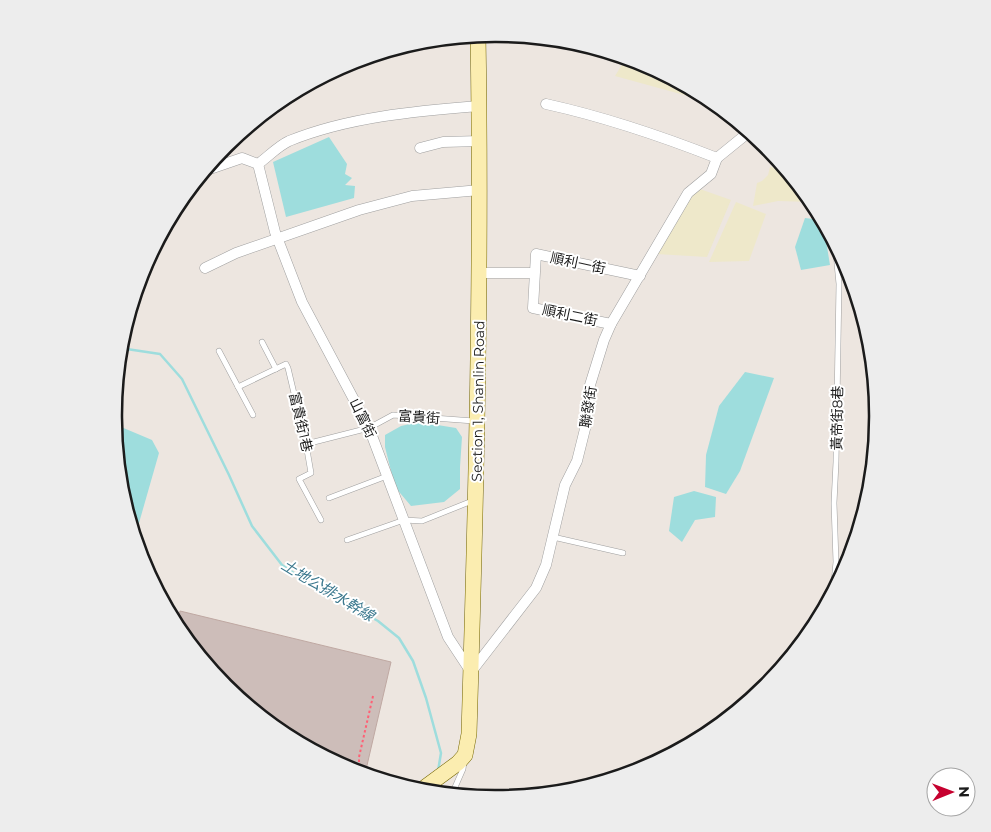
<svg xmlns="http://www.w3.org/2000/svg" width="991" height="832" font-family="Montserrat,'Noto Sans TC',sans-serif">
<rect width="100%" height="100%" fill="#ede6e0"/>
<!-- farmland -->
<g fill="#eee8ca">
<polygon points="626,58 642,63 708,98 724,111 706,101 615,76"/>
<polygon points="770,167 784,168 812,202 778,201 753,206 757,183 762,181 768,175"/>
<polygon points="697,188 731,200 707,257 656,254"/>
<polygon points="736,202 766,214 749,261 709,262"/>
</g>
<!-- water -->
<g fill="#9edddd">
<polygon points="329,137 347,164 345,174 352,178 345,185 355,186 354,198 286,217 273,162"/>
<polygon points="805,218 822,220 823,222 830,265 801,270 795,247"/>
<polygon points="745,372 774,378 740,471 726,494 705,487 706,455 719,406"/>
<polygon points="419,422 456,428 462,437 460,467 460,489 444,502 411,506 395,487 385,447 385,435 401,426"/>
<polygon points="114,424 152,440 159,453 135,537 121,490"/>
<polygon points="694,491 716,497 715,517 695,520 682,542 669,531 674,497"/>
</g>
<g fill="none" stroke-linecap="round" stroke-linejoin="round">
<!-- stream -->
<polyline stroke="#9edddd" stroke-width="2.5" points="120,348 160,354 182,379 229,475 252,526 282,565 307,582 378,621 399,638 413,661 426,698 441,753 438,771"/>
</g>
<!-- building -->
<polygon fill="#cdbdb9" stroke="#bfa8a2" points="180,611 391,662 365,774 349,769 283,734 225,686 178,628"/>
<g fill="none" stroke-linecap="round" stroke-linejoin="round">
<!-- lane casing -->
<g stroke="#9f9f9f" stroke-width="6">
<g id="lane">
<polyline points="547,39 576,46"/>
<polyline points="262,342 276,369"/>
<polyline points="219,351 253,415"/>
<polyline points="238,387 286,364 288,368 306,444 311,473 299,479 321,520"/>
<polyline points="306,444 369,428 393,415 474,421"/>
<polyline points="329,498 387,476"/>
<polyline points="553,537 623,553"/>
<polyline points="347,540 404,520 422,521 472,501"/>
<polyline points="833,592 836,562 834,503 836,462 839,284 835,243"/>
<polyline points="430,787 439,793"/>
<polyline points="452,794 463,769 464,762"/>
</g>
</g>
<!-- street casing -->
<g stroke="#9f9f9f" stroke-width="11">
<g id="street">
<path d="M 546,104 C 605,117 661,136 717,158"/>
<polyline points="420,148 443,142 480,141"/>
<polyline points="258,164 275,232 302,302 369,428 448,637 471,672 536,588 546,565 565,485 577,461 587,421 590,385 604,340 611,324 688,193 711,174 717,158 749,132"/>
<path d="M 204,171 L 242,158 L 258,164 C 268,157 278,146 289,141 C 348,117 416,111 479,106"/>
<polyline points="205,268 236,253 359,210 412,196 480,190"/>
<polyline points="480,273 534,273"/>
<polyline points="611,324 533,308 536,254 640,276"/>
</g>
</g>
<!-- secondary casing -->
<g stroke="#736501" stroke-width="16">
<path id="secondary" d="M 420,791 L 458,763 L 465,755 L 469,734 C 476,501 482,268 478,35"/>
</g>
<!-- path -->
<polyline stroke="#ff6075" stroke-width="2" stroke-dasharray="2.5 2.5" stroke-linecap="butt" points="373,696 359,757 359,769 402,785"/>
<!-- lane -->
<use href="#lane" stroke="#fff" stroke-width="5"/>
<!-- street -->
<use href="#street" stroke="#fff" stroke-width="10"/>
<!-- secondary -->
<use href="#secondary" stroke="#fbedb0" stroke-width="15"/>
</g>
<g text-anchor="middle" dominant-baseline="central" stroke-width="4" stroke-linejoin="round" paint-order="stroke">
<!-- street labels -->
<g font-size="14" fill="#1b1b1b" stroke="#fff">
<text transform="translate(578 263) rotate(12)">順利一街</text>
<text transform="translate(570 315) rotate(12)">順利二街</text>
<text transform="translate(478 401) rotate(-89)">Section 1, Shanlin Road</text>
<text transform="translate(588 407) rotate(-81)">聯發街</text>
<text transform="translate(419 417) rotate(4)">富貴街</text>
<text transform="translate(363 418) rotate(64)">山富街</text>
<text transform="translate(837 418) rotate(-89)">黃帝街8巷</text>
<text transform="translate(301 422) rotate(77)">富貴街1巷</text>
</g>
<!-- water labels -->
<g font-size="15" font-style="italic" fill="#3b788e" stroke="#fff">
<text transform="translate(328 590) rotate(31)">土地公排水幹線</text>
</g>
</g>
<!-- crop -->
<path d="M0 0H991V832H0ZM495 42H496A373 373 0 0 1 869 415V417A373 373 0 0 1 496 790H495A373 373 0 0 1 122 417V415A373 373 0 0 1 495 42Z" fill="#ededed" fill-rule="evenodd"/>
<path fill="none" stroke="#1b1b1b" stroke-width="2.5" d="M495 42H496A373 373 0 0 1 869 415V417A373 373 0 0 1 496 790H495A373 373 0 0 1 122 417V415A373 373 0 0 1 495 42Z"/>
<!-- north arrow -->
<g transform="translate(951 792) rotate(89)"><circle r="24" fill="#ffffff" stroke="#a4a4a4"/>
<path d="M0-4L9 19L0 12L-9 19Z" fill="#c6002f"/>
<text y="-8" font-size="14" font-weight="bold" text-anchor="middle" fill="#1b1b1b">N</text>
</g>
</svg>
